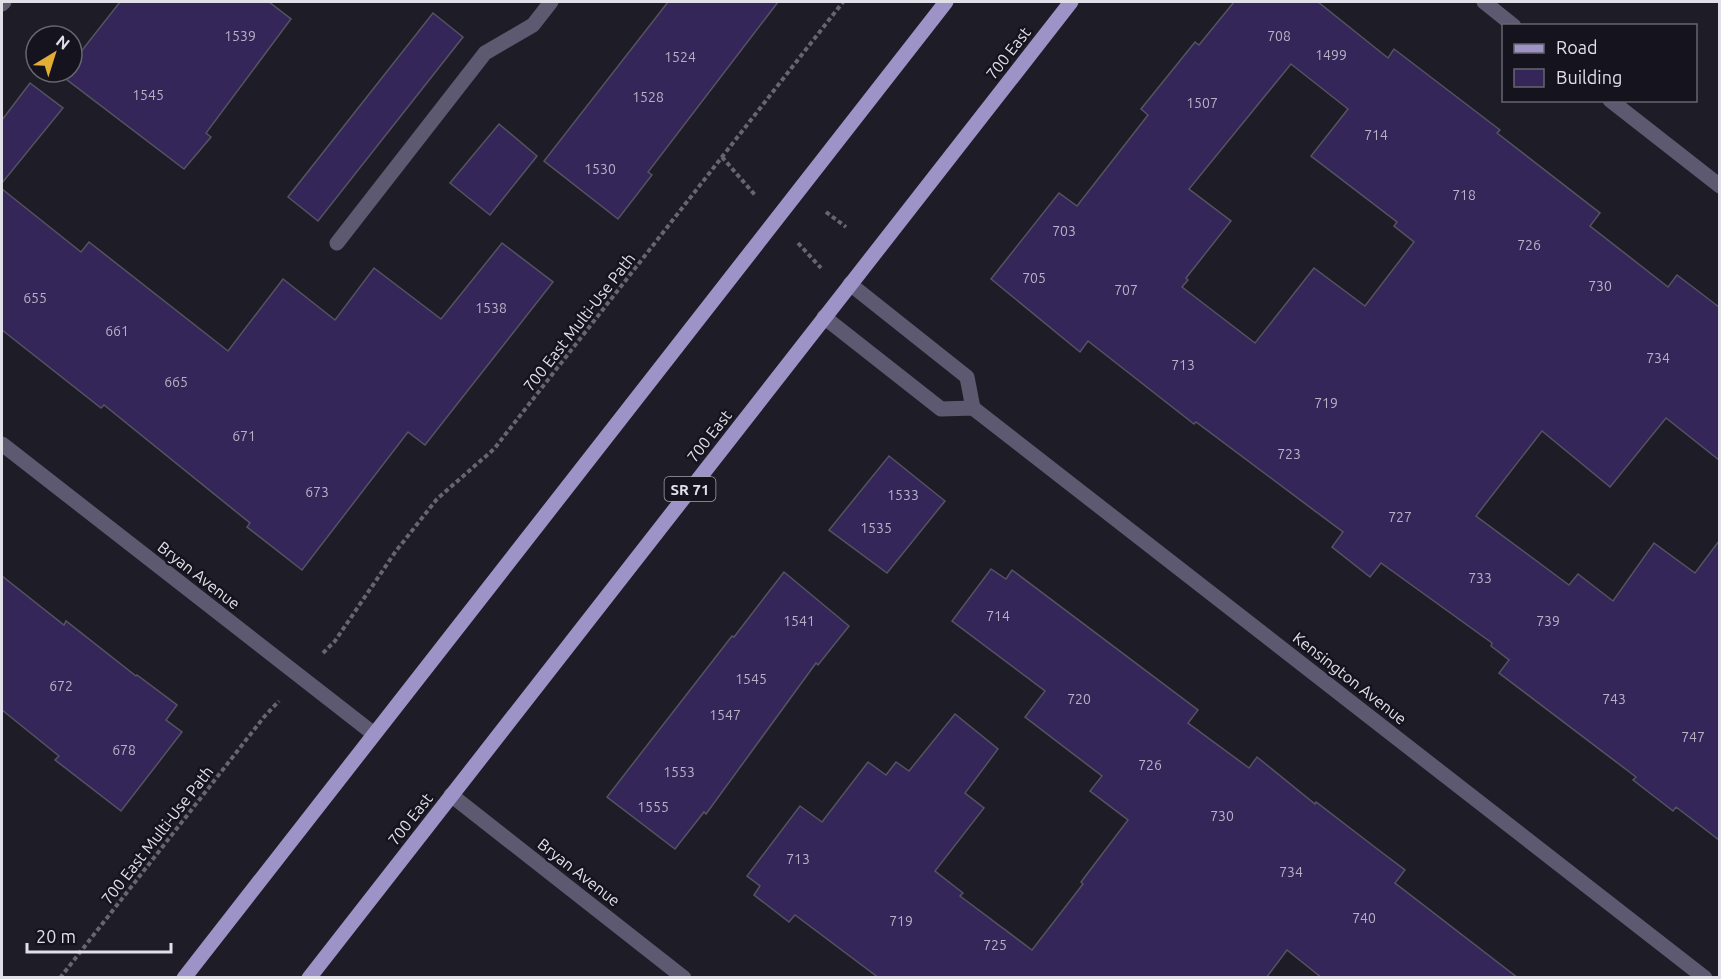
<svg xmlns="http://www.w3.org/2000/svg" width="1721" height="979" font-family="Ubuntu,sans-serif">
<rect width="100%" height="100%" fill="#1e1c27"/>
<!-- building -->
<g fill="#35265a" stroke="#565360" stroke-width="1.5" fill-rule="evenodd">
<polygon points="120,2 269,2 291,19 206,133 211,137 184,169 62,76 65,72 72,72 72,63"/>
<polygon points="668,2 778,2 648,172 652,175 618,219 544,161"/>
<path d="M 1234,2 L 1318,2 L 1388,58 L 1394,49 L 1500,130 L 1497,133 L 1600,213 L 1590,226 L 1668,287 L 1677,275 L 1719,307 L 1719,460 L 1666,418 L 1610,487 L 1542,431 L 1476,516 L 1569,585 L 1578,574 L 1613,601 L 1654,543 L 1695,573 L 1719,541 L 1719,840 L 1676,807 L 1673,811 L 1633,780 L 1636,777 L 1499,673 L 1509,660 L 1491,646 L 1492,643 L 1381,563 L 1370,577 L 1332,547 L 1343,532 L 1196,422 L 1194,424 L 1088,341 L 1080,352 L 991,279 L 1059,193 L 1077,206 L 1148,115 L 1141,109 L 1195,42 L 1199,45 ZM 1291,64 L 1348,109 L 1311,156 L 1397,222 L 1394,226 L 1414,242 L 1365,306 L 1314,268 L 1255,343 L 1182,287 L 1188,280 L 1186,278 L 1231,221 L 1189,189 Z"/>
<polygon points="433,13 463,37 318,221 288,197"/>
<polygon points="30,83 63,108 2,183 2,120"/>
<polygon points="499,124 537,156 490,215 450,183"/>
<polygon points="2,189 81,252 89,242 228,351 283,279 335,320 374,268 441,319 502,243 553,282 425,445 408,432 302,570 247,527 250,523 104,405 101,408 2,330"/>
<polygon points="889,456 945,501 887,573 829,530"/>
<polygon points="991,569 1006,579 1012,570 1198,710 1188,723 1249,768 1257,757 1315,804 1316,802 1376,848 1405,870 1395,883 1518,978 1322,978 1287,950 1266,978 879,978 795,915 789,922 754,895 760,886 747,876 800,806 822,822 868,762 886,775 896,762 909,771 955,714 998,749 965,793 984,808 935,871 963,893 960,896 1032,950 1083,884 1081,882 1128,820 1090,791 1102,776 1025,717 1045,691 952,621"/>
<polygon points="784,572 849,626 818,665 816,663 706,814 704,812 675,849 607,797 732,636 734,637"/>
<polygon points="2,576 64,625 66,621 136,676 137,675 177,705 166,720 182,732 121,811 55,760 59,756 2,710"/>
</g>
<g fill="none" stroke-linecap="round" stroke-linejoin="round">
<!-- path -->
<g stroke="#67656f" stroke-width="4" stroke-dasharray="4.5 3" stroke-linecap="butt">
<polyline points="722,157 755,195"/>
<polyline points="826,212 846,227"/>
<polyline points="798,243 821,268"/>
<polyline points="323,653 335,641 396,551 437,499 494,449 843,2"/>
<polyline points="60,978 264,717 279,701"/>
</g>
<!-- service -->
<polyline stroke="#5d5971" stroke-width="15" points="337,243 485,53 533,25 551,2"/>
<!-- minor -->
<g stroke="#5d5971" stroke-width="15">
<polyline points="1484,2 1514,26"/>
<polyline points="2,4 4,2"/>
<polyline points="1610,100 1720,186"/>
<polyline points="850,284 967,377 973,408"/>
<polyline points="824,317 941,409 973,408 1705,978"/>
<polyline points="2,444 374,734"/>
<polyline points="451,795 684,978"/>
</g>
<!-- primary -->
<g stroke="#9e93c7" stroke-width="15">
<polyline points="184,978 946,2"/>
<polyline points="309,978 1071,2"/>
</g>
</g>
<g text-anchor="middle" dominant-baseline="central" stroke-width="5" stroke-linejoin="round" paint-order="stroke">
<!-- number labels -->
<g font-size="14" fill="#b6b1c4">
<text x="240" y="36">1539</text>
<text x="1279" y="36">708</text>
<text x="1331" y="55">1499</text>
<text x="680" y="57">1524</text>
<text x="148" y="95">1545</text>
<text x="648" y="97">1528</text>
<text x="1202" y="103">1507</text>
<text x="1376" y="135">714</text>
<text x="600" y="169">1530</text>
<text x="1464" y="195">718</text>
<text x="1064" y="231">703</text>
<text x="1529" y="245">726</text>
<text x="1034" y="278">705</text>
<text x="1600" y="286">730</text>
<text x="1126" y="290">707</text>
<text x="35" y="298">655</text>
<text x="491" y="308">1538</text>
<text x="117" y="331">661</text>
<text x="1658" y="358">734</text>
<text x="1183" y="365">713</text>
<text x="176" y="382">665</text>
<text x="1326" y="403">719</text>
<text x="244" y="436">671</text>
<text x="1289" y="454">723</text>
<text x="317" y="492">673</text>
<text x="903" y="495">1533</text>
<text x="1400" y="517">727</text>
<text x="876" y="528">1535</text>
<text x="1480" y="578">733</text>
<text x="998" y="616">714</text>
<text x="799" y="621">1541</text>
<text x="1548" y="621">739</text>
<text x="751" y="679">1545</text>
<text x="61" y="686">672</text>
<text x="1079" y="699">720</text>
<text x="1614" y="699">743</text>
<text x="725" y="715">1547</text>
<text x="1693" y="737">747</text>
<text x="124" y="750">678</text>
<text x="1150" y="765">726</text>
<text x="679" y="772">1553</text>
<text x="653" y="807">1555</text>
<text x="1222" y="816">730</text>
<text x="798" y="859">713</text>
<text x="1291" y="872">734</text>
<text x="1364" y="918">740</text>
<text x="901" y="921">719</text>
<text x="995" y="945">725</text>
</g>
<!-- shield labels -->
<rect fill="#15131e" stroke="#a4a2ab" stroke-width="1.5" x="664.5" y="477" width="51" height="24" rx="4.5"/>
<g font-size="15" font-weight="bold" fill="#e1dfe7">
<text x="690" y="489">SR 71</text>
</g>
<!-- street labels -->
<g font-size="16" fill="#e1dfe7" stroke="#15131e">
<text transform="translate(1008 53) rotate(-52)">700 East</text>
<text transform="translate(579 322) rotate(-52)">700 East Multi-Use Path</text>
<text transform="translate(709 436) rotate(-52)">700 East</text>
<text transform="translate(199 575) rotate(38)">Bryan Avenue</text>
<text transform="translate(1350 678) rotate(38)">Kensington Avenue</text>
<text transform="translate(410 819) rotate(-52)">700 East</text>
<text transform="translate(157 835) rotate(-52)">700 East Multi-Use Path</text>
<text transform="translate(579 872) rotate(38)">Bryan Avenue</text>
</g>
</g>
<!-- border -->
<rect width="1721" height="979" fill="none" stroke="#e1dfe7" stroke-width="6"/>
<!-- legend -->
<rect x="1502" y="24" width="195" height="78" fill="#15131e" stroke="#67656e" stroke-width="1.5"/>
<rect x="1514" y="44" width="30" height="9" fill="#9e93c7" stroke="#67656e" stroke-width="1.5"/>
<text x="1556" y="54" font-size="18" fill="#e1dfe7">Road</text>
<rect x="1514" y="69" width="30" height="18" fill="#35265a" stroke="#67656e" stroke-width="1.5"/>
<text x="1556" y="84" font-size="18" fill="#e1dfe7">Building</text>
<!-- north arrow -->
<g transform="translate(54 54) rotate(38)"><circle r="28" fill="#15131e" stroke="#67656e" stroke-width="1.5"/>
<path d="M0-4.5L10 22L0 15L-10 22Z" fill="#e3ae34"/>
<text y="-9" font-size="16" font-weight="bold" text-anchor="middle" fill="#e1dfe7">N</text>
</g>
<!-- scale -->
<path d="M27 943v9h144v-9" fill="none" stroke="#e1dfe7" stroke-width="3"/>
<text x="36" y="943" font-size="18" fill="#e1dfe7" stroke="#15131e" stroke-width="4.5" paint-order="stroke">20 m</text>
</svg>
